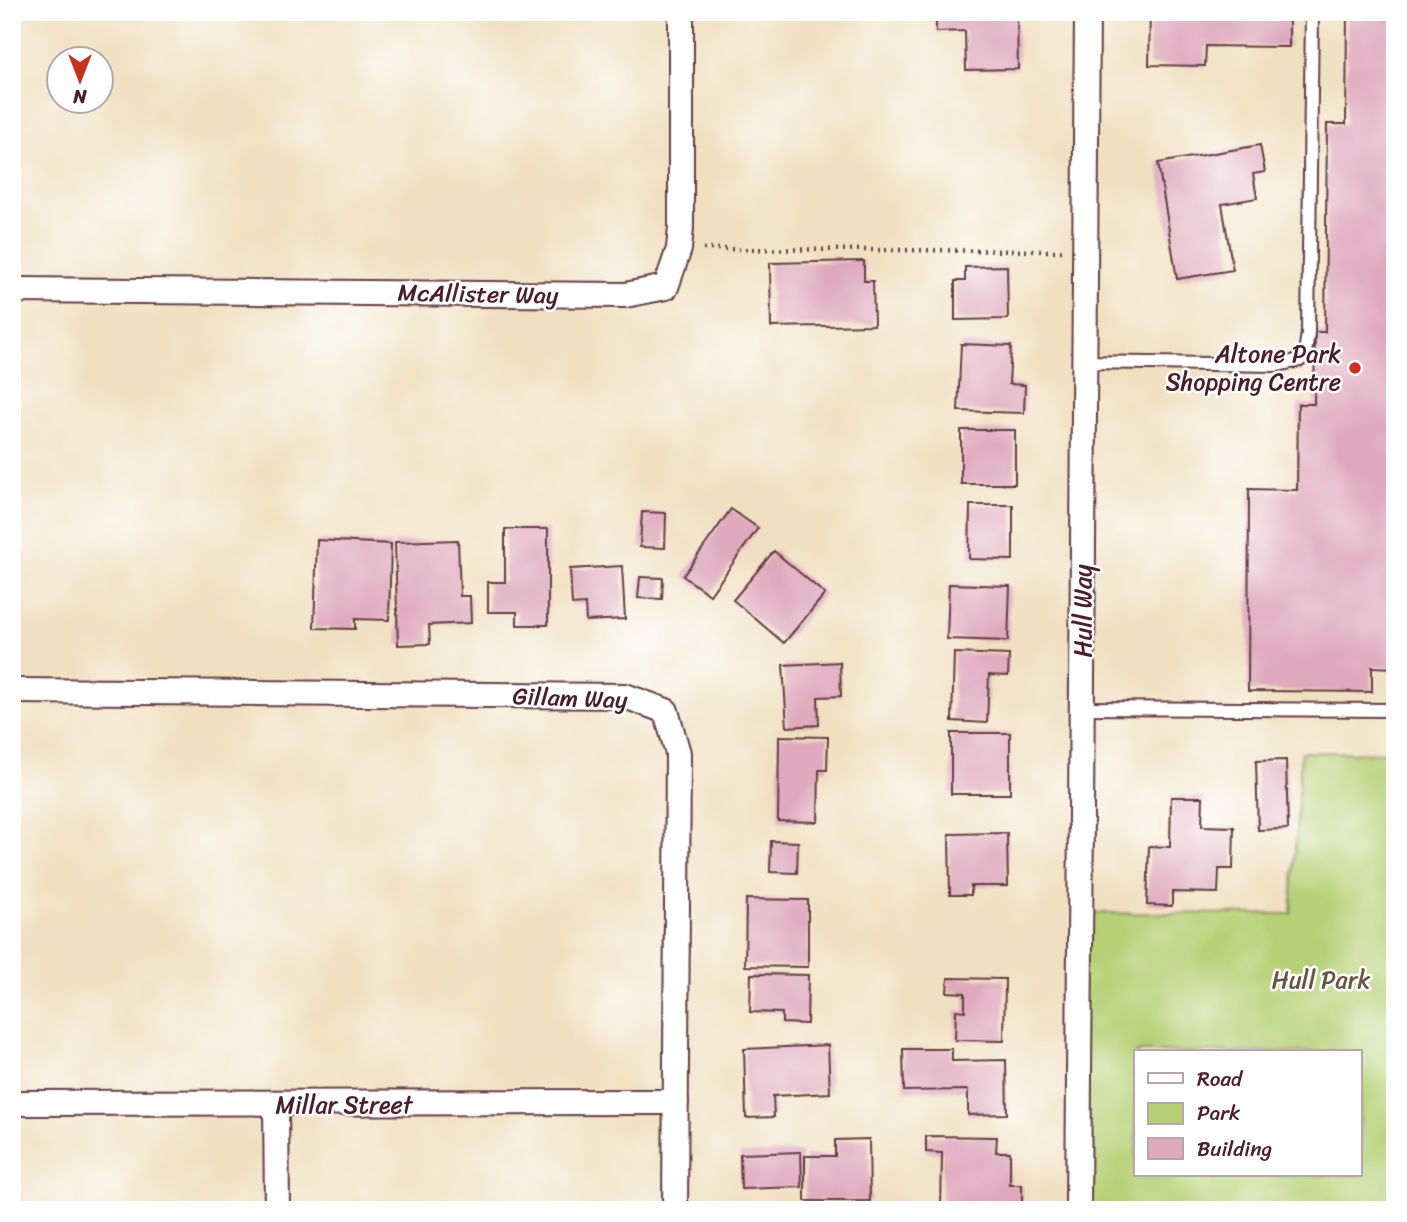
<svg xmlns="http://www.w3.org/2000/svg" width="1407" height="1222" font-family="Sriracha,sans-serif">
<rect width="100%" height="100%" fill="#fff"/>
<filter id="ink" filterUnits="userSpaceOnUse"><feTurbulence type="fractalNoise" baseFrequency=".0143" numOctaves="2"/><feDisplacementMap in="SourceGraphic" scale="14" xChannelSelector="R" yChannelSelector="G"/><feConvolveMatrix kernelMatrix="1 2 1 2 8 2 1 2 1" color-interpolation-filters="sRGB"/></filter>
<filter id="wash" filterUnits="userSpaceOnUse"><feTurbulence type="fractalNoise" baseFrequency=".00686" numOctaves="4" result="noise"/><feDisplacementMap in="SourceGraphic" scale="28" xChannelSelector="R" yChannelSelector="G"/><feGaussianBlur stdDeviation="1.57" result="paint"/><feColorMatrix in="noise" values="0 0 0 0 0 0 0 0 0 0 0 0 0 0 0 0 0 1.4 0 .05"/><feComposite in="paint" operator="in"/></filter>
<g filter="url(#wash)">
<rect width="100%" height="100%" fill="#f0e0c1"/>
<!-- green -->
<path fill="#b6d076" stroke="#807850" stroke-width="2" fill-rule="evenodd" d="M 1301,752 L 1395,753 L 1395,1210 L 1078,1210 L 1079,913 L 1291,914 ZM 1136,1052 L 1360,1052 L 1360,1175 L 1136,1175 Z"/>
<g id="blocks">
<!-- building -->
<g fill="#dfaabd">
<polygon points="936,12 1017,12 1018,69 966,70 965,31 936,32"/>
<polygon points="1150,12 1289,12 1289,47 1206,46 1205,66 1149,65"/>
<polygon points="1347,12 1395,12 1395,668 1372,667 1372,692 1248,691 1249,489 1297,490 1298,404 1314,404 1315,332 1325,332 1327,124 1346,124"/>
<polygon points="1260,145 1265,172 1253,174 1257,198 1222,204 1233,270 1177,279 1158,163"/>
<polygon points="864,261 864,281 873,281 874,325 771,327 770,263"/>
<polygon points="1007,266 1008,319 955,320 955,281 965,281 965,267"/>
<polygon points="961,344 1011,346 1009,384 1025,385 1024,413 958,411"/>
<rect x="961" y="430" width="54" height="54"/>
<polygon points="970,505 1013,505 1013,560 969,559"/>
<polygon points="731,509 758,528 710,595 683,576"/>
<polygon points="642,512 666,513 665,548 640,547"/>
<polygon points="505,529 548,529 548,625 517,625 517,612 488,612 488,582 505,582"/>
<polygon points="317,540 391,544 389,620 355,619 355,629 314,628"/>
<polygon points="458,540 460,596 470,596 471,623 429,625 430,644 398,645 395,542"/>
<polygon points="774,551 825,594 784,643 733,600"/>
<polygon points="622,566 625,619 586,621 585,604 572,605 570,569"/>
<polygon points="640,577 663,578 662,599 638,598"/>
<polygon points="949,584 1010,586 1008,641 947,639"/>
<polygon points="954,653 1009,655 1008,676 989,675 987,723 952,721"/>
<polygon points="840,662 841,696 818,697 819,725 787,727 783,665"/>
<rect x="951" y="733" width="59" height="61"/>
<polygon points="779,736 828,737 827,770 819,770 818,822 778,821"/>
<polygon points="1286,760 1288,829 1258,830 1256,761"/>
<polygon points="1171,797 1203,797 1202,826 1234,827 1233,869 1219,869 1218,893 1172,892 1172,906 1147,905 1149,846 1170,847"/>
<polygon points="1007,833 1008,886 971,886 971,895 950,895 949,834"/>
<polygon points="771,841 798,842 797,873 770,872"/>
<polygon points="746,899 808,900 808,967 745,966"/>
<polygon points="751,974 808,975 807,1024 782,1023 782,1013 750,1012"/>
<polygon points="948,978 1005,979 1004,1041 955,1040 956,1010 965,1011 965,993 947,992"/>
<polygon points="828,1045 830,1093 773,1096 774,1117 746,1118 744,1049"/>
<polygon points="903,1049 952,1049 952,1061 1006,1060 1007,1114 968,1115 968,1090 904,1091"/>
<polygon points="926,1136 997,1137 996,1152 1010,1152 1010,1185 1022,1185 1022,1210 941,1210 942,1153 926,1152"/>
<polygon points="869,1139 870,1201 805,1201 805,1156 835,1156 835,1140"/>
<polygon points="801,1152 802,1187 741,1189 740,1154"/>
</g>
</g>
</g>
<g filter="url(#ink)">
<use href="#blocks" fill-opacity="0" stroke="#633c42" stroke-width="2"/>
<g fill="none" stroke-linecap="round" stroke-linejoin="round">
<!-- lane casing -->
<g stroke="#633c42" stroke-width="16">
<g id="lane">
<polyline points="1083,362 1278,365 1300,360 1305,353 1308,333 1312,12"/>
<polyline points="1083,708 1395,710"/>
</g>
</g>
<!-- street casing -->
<g stroke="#633c42" stroke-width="28">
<g id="street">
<polyline points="12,290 625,295 666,287 679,249 681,227 681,12"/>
<polyline points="12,691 625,696 666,711 678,753 675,1210"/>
<polyline points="12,1103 676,1102"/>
<polyline points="276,1105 277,1210"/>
<polyline points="1078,1210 1087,12"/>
</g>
</g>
<!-- path -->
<polyline stroke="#633c42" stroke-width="4.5" stroke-dasharray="2 5" stroke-linecap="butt" points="703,249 1062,251"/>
<!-- lane -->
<use href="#lane" stroke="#fff" stroke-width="12"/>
<!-- street -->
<use href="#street" stroke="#fff" stroke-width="24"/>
</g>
</g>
<!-- markers -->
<circle fill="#c8321e" stroke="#fff" stroke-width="2.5" cx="1355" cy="368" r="7"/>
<g text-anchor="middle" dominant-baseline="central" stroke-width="5" stroke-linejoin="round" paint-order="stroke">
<!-- street labels -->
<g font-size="24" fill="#4a1f2b" stroke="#fff">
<text transform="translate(478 294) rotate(1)">McAllister Way</text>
<text transform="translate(1083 611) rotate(-90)">Hull Way</text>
<text transform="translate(570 698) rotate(2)">Gillam Way</text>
<text x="344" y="1105">Millar Street</text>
</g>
<!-- poi labels -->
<g font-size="24" fill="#4a1f2b" stroke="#fff" text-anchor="end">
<text x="1341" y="354">Altone Park<tspan x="1341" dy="28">Shopping Centre</tspan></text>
</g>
<!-- park labels -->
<g font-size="24" fill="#6a5442" stroke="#fff">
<text x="1321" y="980">Hull Park</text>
</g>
</g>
<!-- margin -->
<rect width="1407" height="1222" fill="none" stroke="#fff" stroke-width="42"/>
<!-- legend -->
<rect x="1134" y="1050" width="228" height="126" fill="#ffffff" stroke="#b7a5aa" stroke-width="2"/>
<rect x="1148" y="1073" width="35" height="10" fill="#ffffff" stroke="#b7a5aa" stroke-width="2"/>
<text x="1197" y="1086" font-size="21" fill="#4a1f2b">Road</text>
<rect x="1148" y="1103" width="35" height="21" fill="#b6d076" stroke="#b7a5aa" stroke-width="2"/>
<text x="1197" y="1120" font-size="21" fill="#4a1f2b">Park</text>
<rect x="1148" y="1138" width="35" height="21" fill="#dfaabd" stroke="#b7a5aa" stroke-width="2"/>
<text x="1197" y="1156" font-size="21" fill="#4a1f2b">Building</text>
<!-- north arrow -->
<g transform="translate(80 80) rotate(180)"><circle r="33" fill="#ffffff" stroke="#b7a5aa" stroke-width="2"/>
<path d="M0-5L12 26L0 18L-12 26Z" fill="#c8321e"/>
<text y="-10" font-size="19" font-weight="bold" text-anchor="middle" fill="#4a1f2b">N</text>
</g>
</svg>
